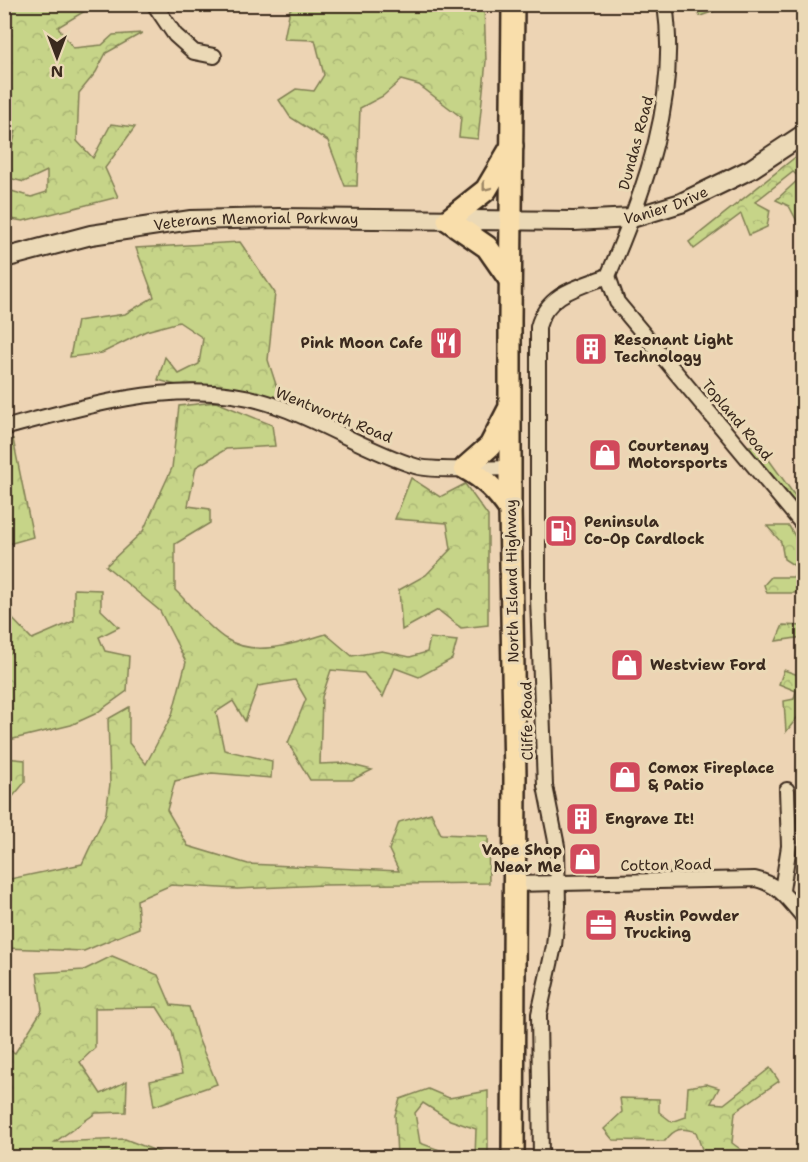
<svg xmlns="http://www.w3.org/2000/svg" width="808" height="1162" font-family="'Shantell Sans',sans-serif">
<defs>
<pattern id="forest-crowns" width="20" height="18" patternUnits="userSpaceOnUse" patternTransform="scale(1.5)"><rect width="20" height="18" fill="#c6d488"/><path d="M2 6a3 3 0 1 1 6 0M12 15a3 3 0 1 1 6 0" fill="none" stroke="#abb675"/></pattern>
</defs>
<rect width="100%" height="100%" fill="#edd4b4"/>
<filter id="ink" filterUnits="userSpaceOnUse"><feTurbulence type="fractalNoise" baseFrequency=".0167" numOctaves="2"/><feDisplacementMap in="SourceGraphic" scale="12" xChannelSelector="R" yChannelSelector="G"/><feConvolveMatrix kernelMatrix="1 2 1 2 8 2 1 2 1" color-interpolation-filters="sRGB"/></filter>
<g filter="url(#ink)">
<!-- forest -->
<g fill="url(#forest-crowns)" stroke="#807f53" stroke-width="1.5">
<polygon points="5,4 95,5 58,27 73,48 102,45 113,35 142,33 106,53 96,72 79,93 77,141 93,158 111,124 135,127 105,168 118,197 23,221 6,218 5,189 31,197 47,192 47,171 24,182 5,177 5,155 11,151 16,131 5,136 5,125 13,121 5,101"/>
<polygon points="300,5 484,5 486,61 478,139 459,137 461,117 419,85 401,80 383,96 360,108 357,186 345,186 328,141 290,117 279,100 296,89 314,91 324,75 315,40 284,39 290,9"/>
<polygon points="692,5 732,5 700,16"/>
<polygon points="803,151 803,218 798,223 789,206 776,200 800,178 793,172 755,202 770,210 767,227 749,235 741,214 694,249 689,242"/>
<polygon points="240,242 275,293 268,360 279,394 267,404 191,389 158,380 165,357 179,374 199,364 203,338 179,322 146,331 102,353 70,357 77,321 125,314 154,297 136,248"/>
<path d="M 216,402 L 272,425 L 275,446 L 226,449 L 196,467 L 188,506 L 210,509 L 210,523 L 175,544 L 175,590 C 190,604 209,629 226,639 C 256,658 295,643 326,634 L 352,656 L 382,651 L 410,657 L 427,652 L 430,638 L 457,641 L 452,659 L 419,677 L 395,668 L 383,697 L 364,673 L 331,670 L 322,697 L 320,764 L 344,763 L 372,770 L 352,780 L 310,780 L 288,743 L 306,699 L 295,680 L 258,686 L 245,721 L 233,701 L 216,712 L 224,750 L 272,761 L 271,778 L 212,773 L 175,781 L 167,810 L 188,846 L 248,864 L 399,871 L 389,850 L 399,822 L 431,813 L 441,834 L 488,836 L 489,883 L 323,885 L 237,889 L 171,885 L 137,900 L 139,928 L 84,951 L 5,948 L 5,880 L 82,864 L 106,813 L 110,784 L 108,719 L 129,707 L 129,743 L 146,764 L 172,715 L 186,662 L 160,611 L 106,566 L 143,531 L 172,468 L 179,406 Z"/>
<polygon points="13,439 33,537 5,545 5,441"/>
<polygon points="744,446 759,446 798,500 783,508"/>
<polygon points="411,478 440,497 465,484 488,516 488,625 461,628 438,610 402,630 399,590 426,575 451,549 447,523 395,519"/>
<polygon points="767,526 789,526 803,550 801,570 784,559 781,542"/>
<polygon points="771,577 803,577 803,593 767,593 764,585"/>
<polygon points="74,589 101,590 101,610 119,627 99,637 105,651 129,656 127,691 95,714 71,725 5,741 5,611 32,639 74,621"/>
<polygon points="783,625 803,626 803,637 776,641"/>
<polygon points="784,670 804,677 803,714 800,714 786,732 784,701 794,699 796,691 779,684"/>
<polygon points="5,758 25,760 25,782 5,806"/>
<polygon points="112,956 158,975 171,1005 189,1007 198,1038 217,1084 154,1106 150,1081 182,1074 172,1031 157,1007 95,1008 95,1048 80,1062 101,1094 127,1081 126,1112 96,1113 55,1142 125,1139 164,1154 163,1157 5,1157 5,1048 15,1053 42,1010 37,973 84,970"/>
<path d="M 770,1068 L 779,1081 L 735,1112 L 732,1143 L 751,1157 L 713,1157 L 703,1152 L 696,1132 C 681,1127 675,1128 665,1141 L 613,1140 L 604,1129 L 622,1112 L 620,1098 L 659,1099 L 659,1112 L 672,1122 L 686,1117 L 688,1087 L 706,1084 L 719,1088 L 711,1103 L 724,1104 Z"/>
<polygon points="428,1089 449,1098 488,1091 488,1157 475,1157 476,1129 450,1120 423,1103 415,1113 420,1143 445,1152 444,1157 397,1157 395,1115 400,1099"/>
</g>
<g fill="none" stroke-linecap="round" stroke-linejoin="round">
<!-- street casing -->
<g stroke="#3b2a1e" stroke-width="18">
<g id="street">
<polyline points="154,4 175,35 194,52 214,56"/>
<polyline points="608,276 617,302 804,526"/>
<path d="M 4,428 C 78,408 156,384 233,395 C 298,404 354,447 415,466 C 433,472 489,468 511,468"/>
<path d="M 513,884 L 755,879 C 779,884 789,900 804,918"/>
<polyline points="782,890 789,846 787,790"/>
<path d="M 541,1158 L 539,1014 L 554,946 L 558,906 L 557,846 L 545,786 L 538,598 L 538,327 C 547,293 579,287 608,276 C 645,190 679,99 665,4"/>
</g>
</g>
<!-- secondary casing -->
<g stroke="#3b2a1e" stroke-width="22">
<g id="secondary">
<path id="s1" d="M 4,258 L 91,235 L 191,220 L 279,218 L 574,221 L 632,218 L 681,203 L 751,169 L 804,134"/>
</g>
</g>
<!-- primary casing -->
<g stroke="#3b2a1e" stroke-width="26">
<g id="primary">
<polyline points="510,280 487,247 448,220 486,190 512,146"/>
<path d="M 508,411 L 490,446 L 465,468 C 485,479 497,491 510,510"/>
<polyline points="513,1158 515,777 510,510 510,320 513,4"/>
</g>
</g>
<!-- street -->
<use href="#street" stroke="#ebd9b6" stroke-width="14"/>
<!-- secondary -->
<use href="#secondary" stroke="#ebd9b6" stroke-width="18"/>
<!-- primary -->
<use href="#primary" stroke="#f9deab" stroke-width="21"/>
</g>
<!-- one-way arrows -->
<defs><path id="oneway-chevron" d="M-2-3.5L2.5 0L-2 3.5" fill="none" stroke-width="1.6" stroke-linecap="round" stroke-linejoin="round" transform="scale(1.5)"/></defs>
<use stroke="#9a8464" href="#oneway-chevron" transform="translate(486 187) rotate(128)"/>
</g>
<!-- icons -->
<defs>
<g id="restaurant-square" transform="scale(1.725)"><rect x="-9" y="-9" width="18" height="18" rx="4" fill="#d1495b" stroke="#ebd9b6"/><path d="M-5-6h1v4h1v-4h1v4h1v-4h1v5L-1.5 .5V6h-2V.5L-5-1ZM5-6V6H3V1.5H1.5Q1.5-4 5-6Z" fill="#fff"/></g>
<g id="building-square" transform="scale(1.725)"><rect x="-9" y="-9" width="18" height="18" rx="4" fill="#d1495b" stroke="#ebd9b6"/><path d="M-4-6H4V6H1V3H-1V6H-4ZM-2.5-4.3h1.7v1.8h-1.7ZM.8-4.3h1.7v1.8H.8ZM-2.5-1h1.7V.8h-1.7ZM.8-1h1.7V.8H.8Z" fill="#fff"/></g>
<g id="shop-square" transform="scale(1.725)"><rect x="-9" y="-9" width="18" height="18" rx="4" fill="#d1495b" stroke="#ebd9b6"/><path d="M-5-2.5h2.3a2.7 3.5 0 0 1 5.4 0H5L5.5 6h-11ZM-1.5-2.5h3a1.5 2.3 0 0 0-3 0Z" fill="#fff"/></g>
<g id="fuel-square" transform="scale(1.725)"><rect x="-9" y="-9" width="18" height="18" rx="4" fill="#d1495b" stroke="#ebd9b6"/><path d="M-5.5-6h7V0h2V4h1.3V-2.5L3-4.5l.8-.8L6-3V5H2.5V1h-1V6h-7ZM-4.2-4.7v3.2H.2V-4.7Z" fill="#fff"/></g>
<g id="office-square" transform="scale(1.725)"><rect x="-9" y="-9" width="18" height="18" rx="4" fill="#d1495b" stroke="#ebd9b6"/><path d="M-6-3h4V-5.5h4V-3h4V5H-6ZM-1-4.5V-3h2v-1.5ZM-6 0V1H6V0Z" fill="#fff"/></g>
</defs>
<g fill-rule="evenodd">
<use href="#restaurant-square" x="446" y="343"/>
<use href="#building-square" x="591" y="349"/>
<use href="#shop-square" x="605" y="455"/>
<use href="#fuel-square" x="561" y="531"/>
<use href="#shop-square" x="627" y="665"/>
<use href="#shop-square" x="625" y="777"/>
<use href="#building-square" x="582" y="819"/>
<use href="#shop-square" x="585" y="859"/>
<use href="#office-square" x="601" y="925"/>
</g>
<g text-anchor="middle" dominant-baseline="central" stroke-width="6" stroke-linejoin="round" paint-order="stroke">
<!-- street labels -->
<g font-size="15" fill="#3b2a1e" stroke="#ebd9b6">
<text transform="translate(636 143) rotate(-75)">Dundas Road</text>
<text stroke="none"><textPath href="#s1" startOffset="668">Vanier Drive</textPath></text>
<text stroke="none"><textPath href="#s1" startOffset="256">Veterans Memorial Parkway</textPath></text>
<text transform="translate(334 415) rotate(22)">Wentworth Road</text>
<text transform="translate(737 420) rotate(50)">Topland Road</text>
<text transform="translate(512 581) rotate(-91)">North Island Highway</text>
<text transform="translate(527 721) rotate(-91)">Cliffe Road</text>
<text transform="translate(666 865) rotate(-1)">Cotton Road</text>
</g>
<!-- poi labels -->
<g font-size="15" font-weight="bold" fill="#3b2a1e" stroke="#ebd9b6" text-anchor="start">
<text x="614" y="340">Resonant Light<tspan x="614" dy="17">Technology</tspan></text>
<text x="423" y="343" text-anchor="end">Pink Moon Cafe</text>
<text x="628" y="446">Courtenay<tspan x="628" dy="17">Motorsports</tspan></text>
<text x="584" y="522">Peninsula<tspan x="584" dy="17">Co-Op Cardlock</tspan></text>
<text x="650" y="665">Westview Ford</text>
<text x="648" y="768">Comox Fireplace<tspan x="648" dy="17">&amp; Patio</tspan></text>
<text x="605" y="819">Engrave It!</text>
<text x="562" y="850" text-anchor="end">Vape Shop<tspan x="562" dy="17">Near Me</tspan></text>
<text x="624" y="916">Austin Powder<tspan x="624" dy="17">Trucking</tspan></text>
</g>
</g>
<!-- margin -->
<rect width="808" height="1162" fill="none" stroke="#ebd9b6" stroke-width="24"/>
<rect x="12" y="12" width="784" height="1138" fill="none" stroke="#3b2a1e" stroke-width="2" filter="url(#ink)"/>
<!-- north arrow -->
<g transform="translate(57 57) rotate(180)" stroke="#ebd9b6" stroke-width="4.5" paint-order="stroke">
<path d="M0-4.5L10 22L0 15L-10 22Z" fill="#3b2a1e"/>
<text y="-9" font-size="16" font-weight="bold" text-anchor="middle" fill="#3b2a1e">N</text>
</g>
</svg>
